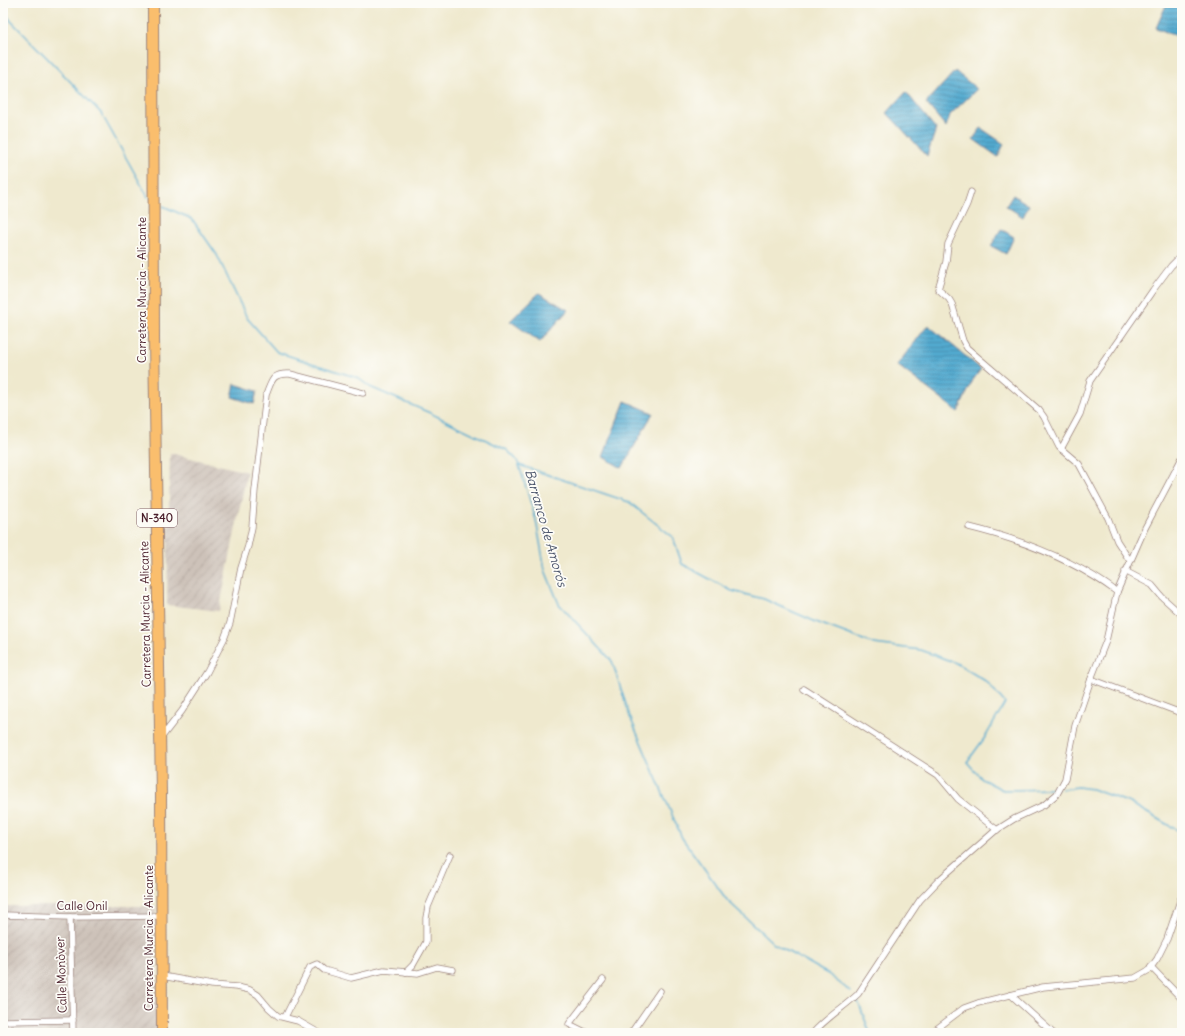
<svg xmlns="http://www.w3.org/2000/svg" width="1185" height="1036" font-family="Delius,sans-serif">
<defs>
<pattern id="industrial-furrows" width="10" height="10" patternUnits="userSpaceOnUse"><rect width="10" height="10" fill="#cdc2b9"/><path d="M-1 1l2-2M0 10L10 0M9 11l2-2" fill="none" stroke="#b2a69f"/></pattern>
<pattern id="water-rules" width="6" height="5" patternUnits="userSpaceOnUse"><rect width="6" height="5" fill="#53aad0"/><path d="M0 2.5h6" fill="none" stroke="#478aa9"/></pattern>
</defs>
<rect width="100%" height="100%" fill="#fdfcf7"/>
<filter id="ink" filterUnits="userSpaceOnUse"><feTurbulence type="fractalNoise" baseFrequency=".025" numOctaves="2"/><feDisplacementMap in="SourceGraphic" scale="8" xChannelSelector="R" yChannelSelector="G"/><feConvolveMatrix kernelMatrix="1 2 1 2 8 2 1 2 1" color-interpolation-filters="sRGB"/></filter>
<filter id="wash" filterUnits="userSpaceOnUse"><feTurbulence type="fractalNoise" baseFrequency=".012" numOctaves="4" result="noise"/><feDisplacementMap in="SourceGraphic" scale="16" xChannelSelector="R" yChannelSelector="G"/><feGaussianBlur stdDeviation="0.9" result="paint"/><feColorMatrix in="noise" values="0 0 0 0 0 0 0 0 0 0 0 0 0 0 0 0 0 1.4 0 .05"/><feComposite in="paint" operator="in"/></filter>
<g filter="url(#wash)">
<rect width="100%" height="100%" fill="#efe9ce"/>
<!-- industrial -->
<g fill="url(#industrial-furrows)">
<polygon points="170,453 247,472 219,611 167,605"/>
<polygon points="3,906 156,906 158,1033 3,1033"/>
</g>
<!-- water -->
<g fill="url(#water-rules)" stroke="#4e647e">
<polygon points="1167,3 1182,3 1182,38 1156,28"/>
<polygon points="955,71 977,89 950,115 946,127 926,103"/>
<polygon points="906,92 936,129 927,156 887,113"/>
<polygon points="981,128 1004,144 998,157 973,139"/>
<polygon points="1013,195 1029,205 1023,217 1006,206"/>
<polygon points="1001,229 1014,237 1006,254 991,246"/>
<polygon points="539,293 568,310 540,342 510,321"/>
<polygon points="928,325 981,369 973,380 958,412 897,365"/>
<polygon points="235,384 257,391 254,404 232,397"/>
<polygon points="625,401 653,413 622,468 603,457"/>
</g>
<g fill="none" stroke-linecap="round" stroke-linejoin="round">
<!-- stream -->
<g stroke="#53aad0" stroke-width="1.5">
<polyline points="3,10 11,21 101,113 148,197"/>
<polyline points="163,206 192,219 217,255 247,318 277,352 358,378 370,387 430,413 507,450 516,459 519,465 536,520 545,570 559,604 612,661 630,717 682,838 727,900 774,944 828,974 851,992"/>
<polyline points="519,465 629,502 673,537 682,564 732,591 764,599 816,622 874,644 921,650 956,663 987,682 1005,703 986,736 967,762 982,779 1003,790 1058,789"/>
<polyline points="1062,789 1078,787 1092,789 1130,803 1182,833"/>
<polyline points="857,999 870,1033"/>
</g>
</g>
</g>
<g filter="url(#ink)">
<g fill="none" stroke-linecap="round" stroke-linejoin="round">
<!-- street casing -->
<g stroke="#9c847c" stroke-width="7">
<g id="street">
<polyline points="971,192 967,204 948,244 946,262 938,289 949,299 952,304 963,341 967,348 1039,410 1044,417 1059,447 1079,464 1108,518 1117,541 1130,561"/>
<polyline points="1061,449 1080,414 1090,381 1153,290 1171,266 1182,255"/>
<path d="M 969,527 C 1022,540 1073,559 1117,592"/>
<polyline points="1125,571 1152,585 1162,597 1182,615"/>
<polyline points="1091,679 1181,713"/>
<polyline points="804,689 938,775 958,799 997,830"/>
<path d="M 161,738 L 182,711 L 207,672 L 224,639 L 230,623 L 241,568 L 248,546 L 252,527 L 255,490 L 266,395 C 272,380 272,373 290,374 L 363,393"/>
<polyline points="3,915 70,917 161,916"/>
<polyline points="70,917 73,1033"/>
<polyline points="1151,967 1182,999"/>
<polyline points="406,972 413,965 426,942 426,918 428,907 450,855"/>
<polyline points="162,976 212,985 237,987 250,990 258,995 269,1008 278,1016 298,1021 319,1033"/>
<polyline points="1011,995 1053,1033"/>
<polyline points="285,1017 310,967 317,964 324,970 351,978 384,970 418,973 437,967 453,970"/>
<polyline points="3,1021 73,1020"/>
<polyline points="587,1033 569,1024 603,980"/>
<polyline points="631,1033 660,991"/>
<path d="M 813,1033 C 826,1018 843,1008 858,994 L 920,900 L 939,880 L 995,831 L 1014,819 L 1044,805 L 1057,794 L 1065,779 L 1075,726 L 1091,679 L 1106,641 L 1117,592 L 1145,528 L 1182,458"/>
<polyline points="931,1033 964,1008 978,1003 1043,987 1135,978 1149,970 1157,959 1167,939 1182,895"/>
</g>
</g>
<!-- highway casing -->
<g stroke="#9c847c" stroke-width="12">
<polyline id="highway" points="153,3 154,339 161,795 162,1033"/>
</g>
<!-- street -->
<use href="#street" stroke="#fff" stroke-width="5.5"/>
<!-- highway -->
<use href="#highway" stroke="#fabe6d" stroke-width="10"/>
</g>
</g>
<g text-anchor="middle" dominant-baseline="central" stroke-width="3.5" stroke-linejoin="round" paint-order="stroke">
<!-- shield labels -->
<rect fill="#fdfcf7" stroke="#806168" stroke-width="1" x="137" y="509" width="40" height="18" rx="3"/>
<g font-size="11" font-weight="bold" fill="#4a1f2b">
<text x="157" y="518">N-340</text>
</g>
<!-- street labels -->
<g font-size="12" fill="#4a1f2b" stroke="#fdfcf7">
<text transform="translate(141 290) rotate(-90)">Carretera Murcia - Alicante</text>
<text transform="translate(145 614) rotate(-91)">Carretera Murcia - Alicante</text>
<text x="82" y="905">Calle Onil</text>
<text transform="translate(148 938) rotate(-90)">Carretera Murcia - Alicante</text>
<text transform="translate(61 975) rotate(-92)">Calle Monòver</text>
</g>
<!-- water labels -->
<g font-size="13" font-style="italic" fill="#4e576d" stroke="#fdfcf7">
<text transform="translate(546 528) rotate(74)">Barranco de Amorós</text>
</g>
</g>
<!-- margin -->
<rect width="1185" height="1036" fill="none" stroke="#fdfcf7" stroke-width="16"/>
</svg>
